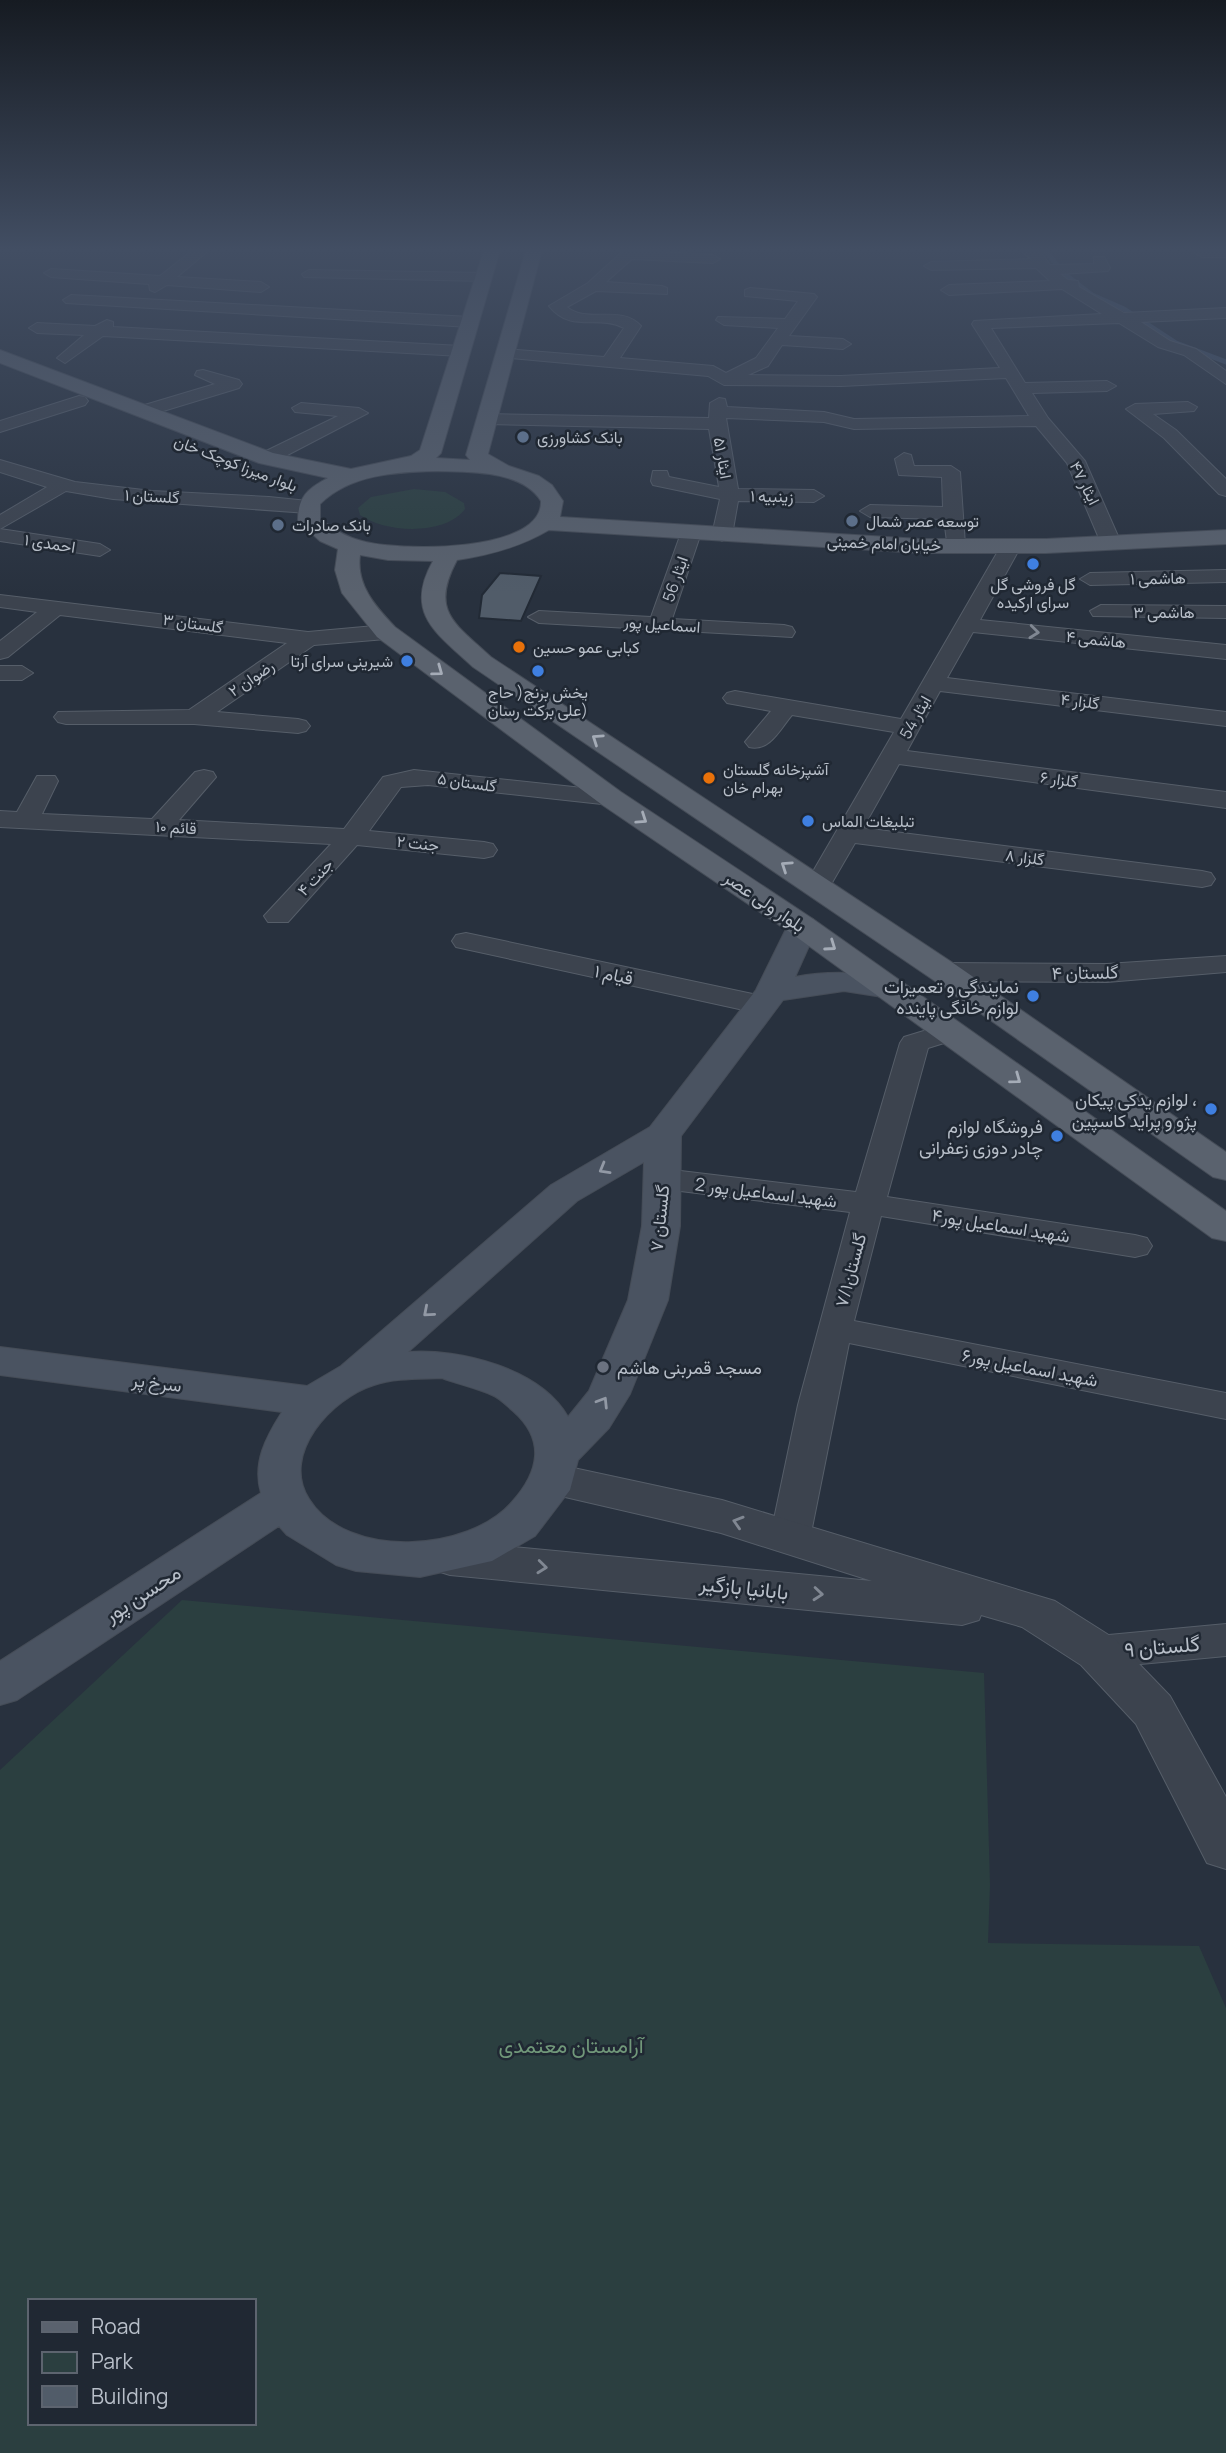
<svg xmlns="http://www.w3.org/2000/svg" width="1226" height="2453" font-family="Manrope,Vazirmatn,sans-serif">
<rect width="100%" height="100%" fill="#28313e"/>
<!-- green -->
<g fill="#2b3f40" fill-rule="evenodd">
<path d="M 414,489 L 445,492 L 464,503 L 465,509 C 445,536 385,533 360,515 L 358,508 L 371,497 Z"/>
<path d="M 182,1600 L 984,1673 L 990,1885 L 988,1943 L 1199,1946 L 1226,2008 L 1226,2453 L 0,2453 L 0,1770 ZM 30,2301 L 254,2301 L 254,2423 L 30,2423 Z"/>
</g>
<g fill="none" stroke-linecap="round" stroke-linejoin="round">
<!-- stream -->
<polyline stroke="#404f65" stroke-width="5" points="1044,250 1067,276 1092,295 1124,309 1176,343 1226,362"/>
</g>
<!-- building -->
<polygon fill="#515c69" stroke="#222a35" stroke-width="2" points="500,573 541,576 521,621 479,618 482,595"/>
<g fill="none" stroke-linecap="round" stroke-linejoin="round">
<!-- minor casing -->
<g stroke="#565e69" stroke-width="2">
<g id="minor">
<polygon points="193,250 209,250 177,277 261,282 269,287 261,292 167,285 155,292 150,290 149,284 51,277 44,273 51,269 160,276"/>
<path d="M 624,250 L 713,255 L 720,259 L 713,263 L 632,259 L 606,282 L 662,286 L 667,288 L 667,294 L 596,291 L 567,307 C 587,324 621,304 641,326 L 620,358 L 713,366 L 726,373 L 756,358 L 778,328 L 724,325 L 716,320 L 718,317 L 785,319 L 798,301 L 745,296 L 745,290 L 750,288 L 814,294 L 817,297 L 789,336 L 843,339 L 851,344 L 843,349 L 782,345 L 768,366 L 748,375 L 841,376 L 1000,368 L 972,324 L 974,321 L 1102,314 L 1062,289 L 949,295 L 941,290 L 949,285 L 1050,281 L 1036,268 L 931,270 L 924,266 L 931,262 L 1031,259 L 1020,250 L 1039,250 L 1050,265 L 1094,264 L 1094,257 L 1104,257 L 1110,268 L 1108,271 L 1060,274 L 1068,280 L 1078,281 L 1079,287 L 1124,313 L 1226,308 L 1226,318 L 1141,322 L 1170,341 L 1196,349 L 1226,371 L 1226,384 L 1184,355 L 1158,347 L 1119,323 L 991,328 L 1025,383 L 1107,381 L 1116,386 L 1107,391 L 1032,393 L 1048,418 L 1085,461 L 1121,543 L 1118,547 L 1104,547 L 1101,543 L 1067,463 L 1036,426 L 854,429 L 824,422 L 726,418 L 738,489 L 814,490 L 824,496 L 814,502 L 738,501 L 732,535 L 722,541 L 712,535 L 720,499 L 653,485 L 651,481 L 653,471 L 667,471 L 669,477 L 719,487 L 709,429 L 487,424 L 478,419 L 487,414 L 709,418 L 710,403 L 719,398 L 725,399 L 727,407 L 824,412 L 854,419 L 1029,416 L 1006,378 L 841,386 L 724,385 L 708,376 L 499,357 L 497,354 L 505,349 L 604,357 L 624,328 C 597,314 572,334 549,306 L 588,283 Z"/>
<polygon points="1190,250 1226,250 1226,257 1202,257"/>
<polygon points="309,270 484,273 491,277 484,281 304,277 302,274"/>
<polygon points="71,295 470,317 478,322 470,327 66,303 63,300"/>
<polygon points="107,320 113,322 113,327 461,346 469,351 461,356 103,336 65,363 57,358 84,335 37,333 29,328 37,323 95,326"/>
<polygon points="203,370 239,380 242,384 239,388 150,415 144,416 135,411 138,407 215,384 195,375 197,371"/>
<polygon points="79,396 85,397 88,401 85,405 0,432 0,421"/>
<polygon points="1188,402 1197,407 1194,411 1153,414 1176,430 1226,479 1226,496 1219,494 1164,438 1126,409 1135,404"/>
<polygon points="301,403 359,408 368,413 274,462 260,462 258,458 260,454 338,416 295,412 292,408"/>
<polygon points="904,453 911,455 914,466 951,466 960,472 965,545 962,549 948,549 944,519 870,517 860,511 870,505 943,507 942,477 899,475 895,459"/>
<polygon points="0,460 75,482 152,491 269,497 308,501 318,507 308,513 113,499 66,491 0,529 0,515 47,487 0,472"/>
<polygon points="691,527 701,533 672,619 784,625 792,627 795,632 792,637 539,623 528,617 539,611 651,617 681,533"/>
<polygon points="0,529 100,544 110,550 100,556 0,541"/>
<path d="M 1011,540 L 1021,546 L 980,620 L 1226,645 L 1226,659 L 973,632 L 947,678 L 1226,712 L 1226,726 L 940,691 L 907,751 L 1226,792 L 1226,808 L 899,764 L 863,828 L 1202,871 L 1211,873 L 1215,879 L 1211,885 L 1202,887 L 855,843 L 826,893 L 808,893 L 804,887 L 894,732 L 792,715 C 780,729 770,752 749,747 L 745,742 L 771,711 L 727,703 L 723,698 L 727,693 L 735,691 L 901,719 L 1001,546 Z"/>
<polygon points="1226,570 1226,582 1090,585 1080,579 1090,573"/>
<polygon points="0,595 308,632 386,625 397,632 386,639 314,645 217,712 298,719 306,721 310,726 306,731 298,733 194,724 66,724 58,722 54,717 58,712 189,710 287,643 60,615 8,657 0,659 0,641 37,612 0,607"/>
<polygon points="1101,605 1226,606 1226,618 1093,616 1090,611"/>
<polygon points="0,666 22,666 33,673 22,680 0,680"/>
<polygon points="204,770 213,772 216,777 179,820 344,829 383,777 414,770 611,791 620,793 623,798 620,803 611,805 428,785 401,787 369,831 484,842 493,844 497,850 493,856 484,858 357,845 288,922 268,922 264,916 331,844 0,827 0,811 17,812 37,776 55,776 58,781 42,814 152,819 195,772"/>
<polygon points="466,933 762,996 772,999 776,1005 772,1011 762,1014 456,947 452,941 456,935"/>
<polygon points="1226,956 1226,972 1107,982 944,981 934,978 930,972 934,966 944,963 1107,964"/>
<polygon points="950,1023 960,1026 965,1032 960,1038 928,1048 887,1197 1135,1235 1147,1238 1152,1246 1147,1254 1135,1257 881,1216 854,1321 1226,1393 1226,1419 849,1343 810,1538 804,1548 790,1553 776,1548 770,1538 798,1405 850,1212 664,1189 653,1186 648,1179 653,1172 664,1169 856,1192 900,1043 904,1037"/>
<polygon points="1226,1624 1226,1656 1098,1668 1083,1663 1077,1652 1083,1641 1098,1636"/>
</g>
</g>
<!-- tertiary casing -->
<g stroke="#565e69" stroke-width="2">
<polygon id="tertiary" points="555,1464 722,1500 1055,1601 1115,1639 1170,1696 1226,1797 1226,1869 1207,1863 1136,1724 1081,1665 1022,1627 981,1615 979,1620 962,1625 450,1575 434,1570 427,1558 434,1546 450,1541 872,1581 721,1533 539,1491 533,1480 539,1469"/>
</g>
<!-- secondary casing -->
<g stroke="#454c57" stroke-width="2">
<path id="secondary" d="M 802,916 L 813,919 L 818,926 L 795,977 C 832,970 864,972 901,981 L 906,988 L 901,995 L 889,998 L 844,991 L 783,1000 L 681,1136 L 680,1226 L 668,1300 L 630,1394 L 609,1428 L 578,1460 L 570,1490 L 535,1536 L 492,1561 L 420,1577 L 356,1571 L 336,1565 L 287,1535 L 279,1526 L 17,1700 L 0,1705 L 0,1661 L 261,1493 C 252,1463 266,1437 282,1412 L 0,1375 L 0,1347 L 307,1386 L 341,1366 L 551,1185 L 650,1127 L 756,990 L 791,919 ZM 644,1162 L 642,1226 L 628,1300 L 589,1391 L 568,1417 C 541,1369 460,1348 408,1352 L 577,1201 ZM 442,1378 C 458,1384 476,1388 492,1395 C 500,1398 507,1406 513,1411 C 546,1440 539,1472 512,1502 C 469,1552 347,1560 309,1499 C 280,1454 332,1398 374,1385 C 395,1378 420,1379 442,1378 Z"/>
</g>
<!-- primary casing -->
<g stroke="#454c57" stroke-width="2">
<path id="primary" d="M 484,250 L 500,250 L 441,453 L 436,458 L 470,460 L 466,455 L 526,250 L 542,250 L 488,454 L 509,466 L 539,476 L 552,485 L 563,501 L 560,517 L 920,539 L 1046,539 L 1226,530 L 1226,544 L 1046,553 L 920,553 L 549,530 C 520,547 490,555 457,560 C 429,612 456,624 491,657 L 956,965 L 1226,1152 L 1226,1180 L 1213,1177 L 932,979 L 473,667 C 438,634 403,614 433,561 L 388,560 L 360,555 C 356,585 375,606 395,627 L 621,792 L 813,919 L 1226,1211 L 1226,1241 L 1212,1238 L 791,933 L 601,804 L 377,637 L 342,593 L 335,570 L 338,549 L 320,541 L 298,521 C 298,497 307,489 328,478 L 259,463 L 0,363 L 0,350 L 273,453 L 351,469 L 411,456 L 420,450 ZM 437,471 C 469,472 522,470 541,501 C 543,554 396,551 362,541 C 346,537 333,529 320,519 L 320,504 C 351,474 396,472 437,471 Z"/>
</g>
<!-- minor -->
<use href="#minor" fill="#3c434e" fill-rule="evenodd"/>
<!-- tertiary -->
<use href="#tertiary" fill="#3c434e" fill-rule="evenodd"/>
<!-- secondary -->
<use href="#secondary" fill="#4a5361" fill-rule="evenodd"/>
<!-- primary -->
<use href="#primary" fill="#5a626e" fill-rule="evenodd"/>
</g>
<!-- one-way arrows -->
<defs><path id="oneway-chevron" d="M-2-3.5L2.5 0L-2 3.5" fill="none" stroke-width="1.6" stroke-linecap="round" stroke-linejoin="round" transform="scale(1.75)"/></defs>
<g stroke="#808792">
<use href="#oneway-chevron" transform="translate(1034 632) rotate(6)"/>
<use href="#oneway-chevron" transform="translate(738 1522) rotate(-163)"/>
<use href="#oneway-chevron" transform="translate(542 1567) rotate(6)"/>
<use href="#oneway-chevron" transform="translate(818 1594) rotate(5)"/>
</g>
<g stroke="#a5acb7">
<use href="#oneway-chevron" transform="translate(438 671) rotate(36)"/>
<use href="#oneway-chevron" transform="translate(597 739) rotate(-146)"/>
<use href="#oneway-chevron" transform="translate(642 819) rotate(34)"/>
<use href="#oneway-chevron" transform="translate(786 866) rotate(-146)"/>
<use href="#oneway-chevron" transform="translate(831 946) rotate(35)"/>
<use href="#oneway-chevron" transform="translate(1016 1079) rotate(36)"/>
</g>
<g stroke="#9299a5">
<use href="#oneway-chevron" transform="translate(604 1169) rotate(150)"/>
<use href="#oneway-chevron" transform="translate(428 1312) rotate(139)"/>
<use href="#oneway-chevron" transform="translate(603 1402) rotate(-58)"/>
</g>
<!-- sky -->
<linearGradient id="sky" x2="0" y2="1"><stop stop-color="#161b22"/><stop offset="0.42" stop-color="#424e63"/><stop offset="1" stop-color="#424e63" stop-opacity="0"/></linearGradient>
<rect width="1226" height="594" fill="url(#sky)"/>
<!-- markers -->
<g fill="#5c6f8a" stroke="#202833" stroke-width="2.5">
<circle cx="523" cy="437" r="7"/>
<circle cx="852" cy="521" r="7"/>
<circle cx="278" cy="525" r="7"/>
</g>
<g fill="#3f7fe0" stroke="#202833" stroke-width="2.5">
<circle cx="1033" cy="564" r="7"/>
<circle cx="407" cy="661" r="7"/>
<circle cx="538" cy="671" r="7"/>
<circle cx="808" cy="821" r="7"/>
<circle cx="1033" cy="996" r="7"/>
<circle cx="1211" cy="1109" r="7"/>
<circle cx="1057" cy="1136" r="7"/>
</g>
<g fill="#e8710a" stroke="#202833" stroke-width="2.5">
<circle cx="519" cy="647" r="7"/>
<circle cx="709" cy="778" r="7"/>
</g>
<circle fill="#6b7280" stroke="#202833" stroke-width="2.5" cx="603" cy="1367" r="7"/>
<g text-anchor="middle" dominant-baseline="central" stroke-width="5" stroke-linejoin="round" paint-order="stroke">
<!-- far-poi labels -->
<g font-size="16" fill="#b8bfc9" stroke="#202833" text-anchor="start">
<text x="537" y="437">بانک کشاورزی</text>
<text x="866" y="521">توسعه عصر شمال</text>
<text x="292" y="525">بانک صادرات</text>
<text x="1033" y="584" text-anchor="middle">گل فروشی گل<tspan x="1033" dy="18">سرای ارکیده</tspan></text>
<text x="533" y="647">کبابی عمو حسین</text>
<text x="393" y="661" text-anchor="end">شیرینی سرای آرتا</text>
<text x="538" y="692" text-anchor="middle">پخش برنج( حاج<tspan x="538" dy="18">علی برکت رسان)</tspan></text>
<text x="723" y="769">آشپزخانه گلستان<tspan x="723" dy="18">بهرام خان</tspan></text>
<text x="822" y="821">تبلیغات الماس</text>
</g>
<!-- far-street labels -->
<g font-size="16" fill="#b8bfc9" stroke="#202833">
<text transform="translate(723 458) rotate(80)">ایثار ۵۱</text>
<text transform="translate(236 463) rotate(21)">بلوار میرزا کوچک خان</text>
<text transform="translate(1085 483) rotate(63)">ایثار ۴۷</text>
<text transform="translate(152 496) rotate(3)">گلستان ۱</text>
<text transform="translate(772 496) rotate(1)">زینبیه ۱</text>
<text transform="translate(50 543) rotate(9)">احمدی ۱</text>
<text transform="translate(884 543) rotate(2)">خیابان امام خمینی</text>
<text transform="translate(1158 578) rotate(-1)">هاشمی ۱</text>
<text transform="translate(675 579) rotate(-71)">ایثار 56</text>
<text x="1164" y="612">هاشمی ۳</text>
<text transform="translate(193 623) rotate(8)">گلستان ۳</text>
<text transform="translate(662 624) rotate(4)">اسماعیل پور</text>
<text transform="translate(1096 639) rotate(6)">هاشمی ۴</text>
<text transform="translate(251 678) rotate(-34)">رضوان ۲</text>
<text transform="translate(1080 701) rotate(7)">گلزار ۴</text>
<text transform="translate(915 717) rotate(-61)">ایثار 54</text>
<text transform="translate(1059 779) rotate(8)">گلزار ۶</text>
<text transform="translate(467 782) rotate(8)">گلستان ۵</text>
<text transform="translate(176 827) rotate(3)">قائم ۱۰</text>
<text transform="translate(418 843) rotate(6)">جنت ۲</text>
<text transform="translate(1025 857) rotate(7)">گلزار ۸</text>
<text transform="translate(315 877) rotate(-47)">جنت ۴</text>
</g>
<!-- street labels -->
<g font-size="18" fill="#b8bfc9" stroke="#202833">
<text transform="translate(765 901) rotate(34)">بلوار ولی عصر</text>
<text transform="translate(1085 972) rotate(-1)">گلستان ۴</text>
<text transform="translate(614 974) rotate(12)">قیام ۱</text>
<text transform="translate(766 1192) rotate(7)">شهید اسماعیل پور 2</text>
<text transform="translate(659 1218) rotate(-84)">گلستان ۷</text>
<text transform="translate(1001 1225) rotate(9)">شهید اسماعیل پور۴</text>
<text transform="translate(850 1270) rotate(-75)">گلستان۷/۱</text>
<text transform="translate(1030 1367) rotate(11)">شهید اسماعیل پور۶</text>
<text transform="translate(157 1382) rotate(7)">سرخ پر</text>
</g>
<!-- poi labels -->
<g font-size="18" fill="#b8bfc9" stroke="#202833" text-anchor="end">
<text x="1019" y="986">نمایندگی و تعمیرات<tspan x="1019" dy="21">لوازم خانگی پاینده</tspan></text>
<text x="1197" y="1099">لوازم یدکی پیکان ،<tspan x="1197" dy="21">پژو و پراید کاسپین</tspan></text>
<text x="1043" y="1126">فروشگاه لوازم<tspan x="1043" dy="21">چادر دوزی زعفرانی</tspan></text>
<text x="617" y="1367" text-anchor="start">مسجد قمربنی هاشم</text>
</g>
<!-- near-street labels -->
<g font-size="21" fill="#b8bfc9" stroke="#202833">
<text transform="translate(744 1587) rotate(6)">بابانیا بازگیر</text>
<text transform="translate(142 1593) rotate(-33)">محسن پور</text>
<text transform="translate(1162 1646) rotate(-5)">گلستان ۹</text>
</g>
<!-- near-park labels -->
<g font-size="21" fill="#71987a" stroke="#202833">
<text x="571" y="2045">آرامستان معتمدی</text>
</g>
</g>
<!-- legend -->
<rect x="28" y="2299" width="228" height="126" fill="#202833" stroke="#5d646f" stroke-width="2"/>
<rect x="42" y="2322" width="35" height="10" fill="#5a626e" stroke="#5d646f" stroke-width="2"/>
<text x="91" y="2334" font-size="21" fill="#b8bfc9">Road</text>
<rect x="42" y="2352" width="35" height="21" fill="#2b3f40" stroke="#5d646f" stroke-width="2"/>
<text x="91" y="2369" font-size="21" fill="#b8bfc9">Park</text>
<rect x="42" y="2386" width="35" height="21" fill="#515c69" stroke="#5d646f" stroke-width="2"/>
<text x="91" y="2404" font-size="21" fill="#b8bfc9">Building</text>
</svg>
